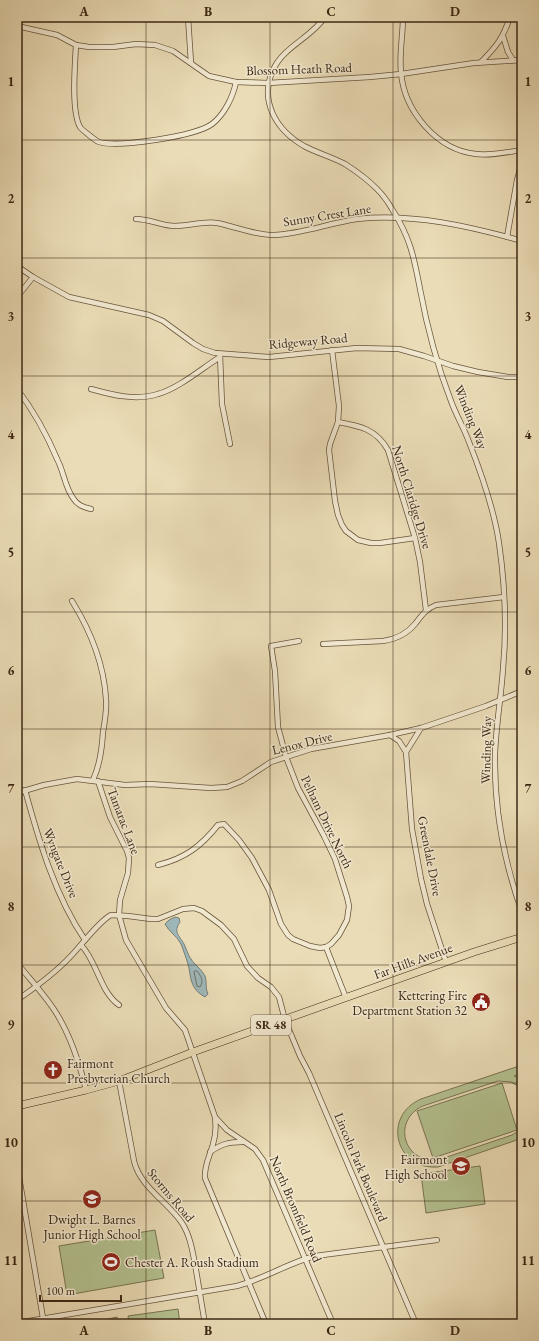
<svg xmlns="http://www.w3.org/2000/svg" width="539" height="1341" font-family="'EB Garamond',serif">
<rect width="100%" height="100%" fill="#eadcb6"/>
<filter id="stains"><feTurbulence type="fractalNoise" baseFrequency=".005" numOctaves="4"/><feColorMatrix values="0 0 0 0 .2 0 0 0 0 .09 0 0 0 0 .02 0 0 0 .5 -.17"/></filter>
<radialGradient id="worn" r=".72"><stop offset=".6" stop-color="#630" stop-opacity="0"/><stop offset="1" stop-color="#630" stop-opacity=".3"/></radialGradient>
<!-- green -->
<g fill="#b4c190" stroke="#787452">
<path d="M 522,1065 L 522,1073 L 514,1076 L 522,1080 L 522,1088 L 511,1082 L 498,1081 L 423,1106 C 390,1121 405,1167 441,1159 L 512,1135 L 522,1129 L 522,1137 L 514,1141 L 438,1167 C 395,1170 382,1116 421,1099 Z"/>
<polygon points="502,1083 517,1130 433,1158 417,1111"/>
<polygon points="480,1166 485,1204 426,1213 421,1174"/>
<polygon points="155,1230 164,1278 67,1295 59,1246"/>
<polygon points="178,1309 180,1324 129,1324 128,1316"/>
<polygon points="117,1317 118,1324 86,1324"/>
</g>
<!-- water -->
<path fill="#9eb8ba" stroke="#777e78" d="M 175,917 L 179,918 L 180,922 C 173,932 179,935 184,944 C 186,948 187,952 189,956 C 193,964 201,968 205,976 C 207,981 205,987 208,994 L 205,997 C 192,990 191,981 189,968 C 187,960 184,952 181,944 C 177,936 169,932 165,924 L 169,920 Z"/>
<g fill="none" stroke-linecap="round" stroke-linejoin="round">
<!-- shore -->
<path stroke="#6e7067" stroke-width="1" d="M 195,971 L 197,971 C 201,976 204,981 200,987 L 197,986 L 194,972 Z"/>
<!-- street casing -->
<g stroke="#68553c" stroke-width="6">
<g id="street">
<polyline points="188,17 191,63"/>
<path d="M 325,17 C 311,38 284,46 273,70 C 259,101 276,130 304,146 C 317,153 332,157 345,164 C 356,171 368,180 377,189 C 383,195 388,202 392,209 C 410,237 414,257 420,289 C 427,327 437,365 451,401 C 456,415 464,428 469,442 C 482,475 494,509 499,543 C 505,585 507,627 503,669 C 501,698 496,726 495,754 C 494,808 504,862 522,912"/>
<path d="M 403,17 C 403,35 399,54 401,72 C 404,111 437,150 476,154 C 491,156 507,152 522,150"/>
<polyline points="17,26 57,35 76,45 89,47 113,47 136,44 155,45 173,51 209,76 236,82 268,83 370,77 401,74 474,63 522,60"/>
<polyline points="503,36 508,52 513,60"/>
<path d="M 76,45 C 75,64 71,111 80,127 C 81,129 96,141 99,142 C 118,148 196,136 212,124 C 224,115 233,97 236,82"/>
<path d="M 481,62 C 497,46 503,38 510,17"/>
<path d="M 136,219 C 150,219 162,226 175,226 C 189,226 203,221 217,223 C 237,227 253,235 274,235 C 302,234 329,223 357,219 C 412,213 469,226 522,241"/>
<polyline points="507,237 517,180 522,162"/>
<polyline points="17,266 33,277 69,297 149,315 163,321 193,343 203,349 215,353 269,357 357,348 399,349 424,356 453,366 478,372 508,377 522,377"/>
<polyline points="17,297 33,277"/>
<polyline points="332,350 339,406 338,422 330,444 329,450 335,501 338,515 342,525 346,531 358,540 371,543 380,543 415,538"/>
<polyline points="220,355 222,404 230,444"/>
<path d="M 17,389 C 34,411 47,435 58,461 C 64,473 65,487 73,498 C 77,505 83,507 91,509"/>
<path d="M 91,389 C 112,395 136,401 158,394 C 179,388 201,369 220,357"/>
<path d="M 338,422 C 360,426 376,429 388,450 L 415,538 L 420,562 L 426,610"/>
<path d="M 72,601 C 90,630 104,665 106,699 C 107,710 105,721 103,732 C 102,749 100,765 93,780"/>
<path d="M 323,644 L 383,641 C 396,639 407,634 415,624 C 422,615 426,609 436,605 L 504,597"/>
<polyline points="421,728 406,752 412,829 421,879 427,904 446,962"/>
<polyline points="390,735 399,741 406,752"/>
<polyline points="98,781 110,817 127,851 129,858 128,873 120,900 119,915 126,940 166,1008 185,1030 215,1117 227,1130 255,1149 263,1160 333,1324"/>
<path d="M 25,790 C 39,841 55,896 85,940"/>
<polyline points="17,793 44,785 77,779 125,785 150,784 211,788 227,787 242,781 271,762 311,749 390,735 421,728 486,706 522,691"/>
<path d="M 158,865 C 186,858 201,846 218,825 L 224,824 L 239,840 L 252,858 L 269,890 L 281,924 L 288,935 L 293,939 L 310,946 L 320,948 L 326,947 L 331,944 L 339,935 L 347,920 L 349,906 L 347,897 L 335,859 L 324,836 L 298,788 L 286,757 L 278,727 L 275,671 L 271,646 L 299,641"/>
<path d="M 81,945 C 97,961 100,992 119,1005"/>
<polyline points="326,947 346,998"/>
<path d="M 17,963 C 29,978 42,992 53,1008 C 70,1033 79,1061 86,1090"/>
<path d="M 17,1000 C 36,987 54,974 70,957 C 80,947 99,921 111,915 L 128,916 L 151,919 L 158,919 L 183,909 L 194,908 L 202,911 L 221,925 L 234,939 L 247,966 L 258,978 L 271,987 L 279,997 L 285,1020 L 300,1056 L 309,1073 L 416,1324"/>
<path d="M 119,1081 L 134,1161 C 140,1187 168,1202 182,1223 C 191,1237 193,1254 196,1270 C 199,1288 202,1306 205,1324"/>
<path d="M 215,1118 C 216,1126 216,1135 213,1144 C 210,1156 204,1165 205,1178 L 266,1324"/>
<path d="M 210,1152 C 221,1144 229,1142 242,1142"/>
<polyline points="17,1165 44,1324"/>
<path d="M 17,1323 L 237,1286 C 264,1279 288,1263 315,1256 L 437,1240"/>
</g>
</g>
<!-- primary casing -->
<g stroke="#3d2814" stroke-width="8">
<polyline id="primary" points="17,1106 86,1090 119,1081 193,1052 474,952 522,937"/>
</g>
<!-- street -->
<use href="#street" stroke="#f1e8d0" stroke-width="4.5"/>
<!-- primary -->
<use href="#primary" stroke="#eadcb6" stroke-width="7"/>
</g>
<!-- grid -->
<path fill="none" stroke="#3d2814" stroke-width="1" stroke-opacity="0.55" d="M 146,17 L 146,1324M 270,17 L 270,1324M 393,17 L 393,1324M 17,140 L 522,140M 17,258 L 522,258M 17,376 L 522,376M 17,494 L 522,494M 17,612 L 522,612M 17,729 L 522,729M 17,847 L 522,847M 17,965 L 522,965M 17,1083 L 522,1083M 17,1201 L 522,1201"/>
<!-- icons -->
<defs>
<g id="civic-disc" transform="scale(1)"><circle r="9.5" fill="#8f2418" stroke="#f1e8d0"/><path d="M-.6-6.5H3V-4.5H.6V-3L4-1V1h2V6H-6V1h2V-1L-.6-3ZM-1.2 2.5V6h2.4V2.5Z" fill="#fff"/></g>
<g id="church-disc" transform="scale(1)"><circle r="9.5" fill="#8f2418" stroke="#f1e8d0"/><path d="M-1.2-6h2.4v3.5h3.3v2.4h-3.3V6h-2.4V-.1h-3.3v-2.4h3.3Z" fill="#fff"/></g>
<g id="school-disc" transform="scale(1)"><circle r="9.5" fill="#8f2418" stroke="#f1e8d0"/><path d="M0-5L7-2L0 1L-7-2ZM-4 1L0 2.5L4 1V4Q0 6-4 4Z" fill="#fff"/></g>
<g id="stadium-disc" transform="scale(1)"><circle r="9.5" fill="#8f2418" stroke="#f1e8d0"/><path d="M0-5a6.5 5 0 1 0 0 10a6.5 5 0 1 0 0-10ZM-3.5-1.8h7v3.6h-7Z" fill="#fff"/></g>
</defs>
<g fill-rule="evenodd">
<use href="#civic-disc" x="481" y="1002"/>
<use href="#church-disc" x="53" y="1070"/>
<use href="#school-disc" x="461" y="1166"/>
<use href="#school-disc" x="92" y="1199"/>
<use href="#stadium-disc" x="111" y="1262"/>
</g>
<g text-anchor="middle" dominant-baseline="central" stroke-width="3" stroke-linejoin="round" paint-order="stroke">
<!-- shield labels -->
<rect fill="#f1e8d0" stroke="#73624c" stroke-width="1" x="251" y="1015" width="40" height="20" rx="3"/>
<g font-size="12" font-weight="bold" fill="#3d2814">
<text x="271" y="1025">SR 48</text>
</g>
<!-- street labels -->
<g font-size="13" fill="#3d2814" stroke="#f1e8d0">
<text transform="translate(299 69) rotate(-2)">Blossom Heath Road</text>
<text transform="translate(327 215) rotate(-9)">Sunny Crest Lane</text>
<text transform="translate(308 341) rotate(-5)">Ridgeway Road</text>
<text transform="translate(471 417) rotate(68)">Winding Way</text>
<text transform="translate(412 497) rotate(73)">North Claridge Drive</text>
<text transform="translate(302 743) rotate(-14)">Lenox Drive</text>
<text transform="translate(486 750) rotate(-89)">Winding Way</text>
<text transform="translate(124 821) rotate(69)">Tamarac Lane</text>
<text transform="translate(327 822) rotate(64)">Pelham Drive North</text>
<text transform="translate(430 856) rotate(79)">Greendale Drive</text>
<text transform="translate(61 863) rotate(68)">Wyngate Drive</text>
<text transform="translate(413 961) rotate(-20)">Far Hills Avenue</text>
<text transform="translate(361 1167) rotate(67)">Lincoln Park Boulevard</text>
<text transform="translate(171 1195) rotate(50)">Storms Road</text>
<text transform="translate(296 1209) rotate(67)">North Bromfield Road</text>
</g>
<!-- poi labels -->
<g font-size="13" fill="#3d2814" stroke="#f1e8d0" text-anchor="end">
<text x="467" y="995">Kettering Fire<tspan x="467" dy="15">Department Station 32</tspan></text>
<text x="67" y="1063" text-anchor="start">Fairmont<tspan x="67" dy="15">Presbyterian Church</tspan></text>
<text x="447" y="1159">Fairmont<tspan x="447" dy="15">High School</tspan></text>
<text x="92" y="1219" text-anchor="middle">Dwight L. Barnes<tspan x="92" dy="15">Junior High School</tspan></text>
<text x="125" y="1262" text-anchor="start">Chester A. Roush Stadium</text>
</g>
</g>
<!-- margin -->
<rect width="539" height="1341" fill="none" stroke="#eadcb6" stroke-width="44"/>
<!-- scale -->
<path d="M40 1295v6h81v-6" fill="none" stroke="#3d2814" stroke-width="2"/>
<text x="46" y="1295" font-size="12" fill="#3d2814" stroke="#f1e8d0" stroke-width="3" paint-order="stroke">100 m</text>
<rect x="22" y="22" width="495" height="1297" fill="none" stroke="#3d2814" stroke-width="1.5"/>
<g font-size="13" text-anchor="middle" font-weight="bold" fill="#3d2814">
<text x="84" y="16">A</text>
<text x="208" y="16">B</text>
<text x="331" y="16">C</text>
<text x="455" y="16">D</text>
<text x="11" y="86">1</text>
<text x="528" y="86">1</text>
<text x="11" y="203">2</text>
<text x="528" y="203">2</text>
<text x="11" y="321">3</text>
<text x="528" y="321">3</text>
<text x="11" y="439">4</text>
<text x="528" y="439">4</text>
<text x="11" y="557">5</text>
<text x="528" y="557">5</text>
<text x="11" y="675">6</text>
<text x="528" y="675">6</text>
<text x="11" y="793">7</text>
<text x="528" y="793">7</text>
<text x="11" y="911">8</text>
<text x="528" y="911">8</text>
<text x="11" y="1029">9</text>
<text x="528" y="1029">9</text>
<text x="11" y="1147">10</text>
<text x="528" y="1147">10</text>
<text x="11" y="1265">11</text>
<text x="528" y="1265">11</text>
<text x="84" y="1335">A</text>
<text x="208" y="1335">B</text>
<text x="331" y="1335">C</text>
<text x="455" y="1335">D</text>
</g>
<rect width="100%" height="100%" filter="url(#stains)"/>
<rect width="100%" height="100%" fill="url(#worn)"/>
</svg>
